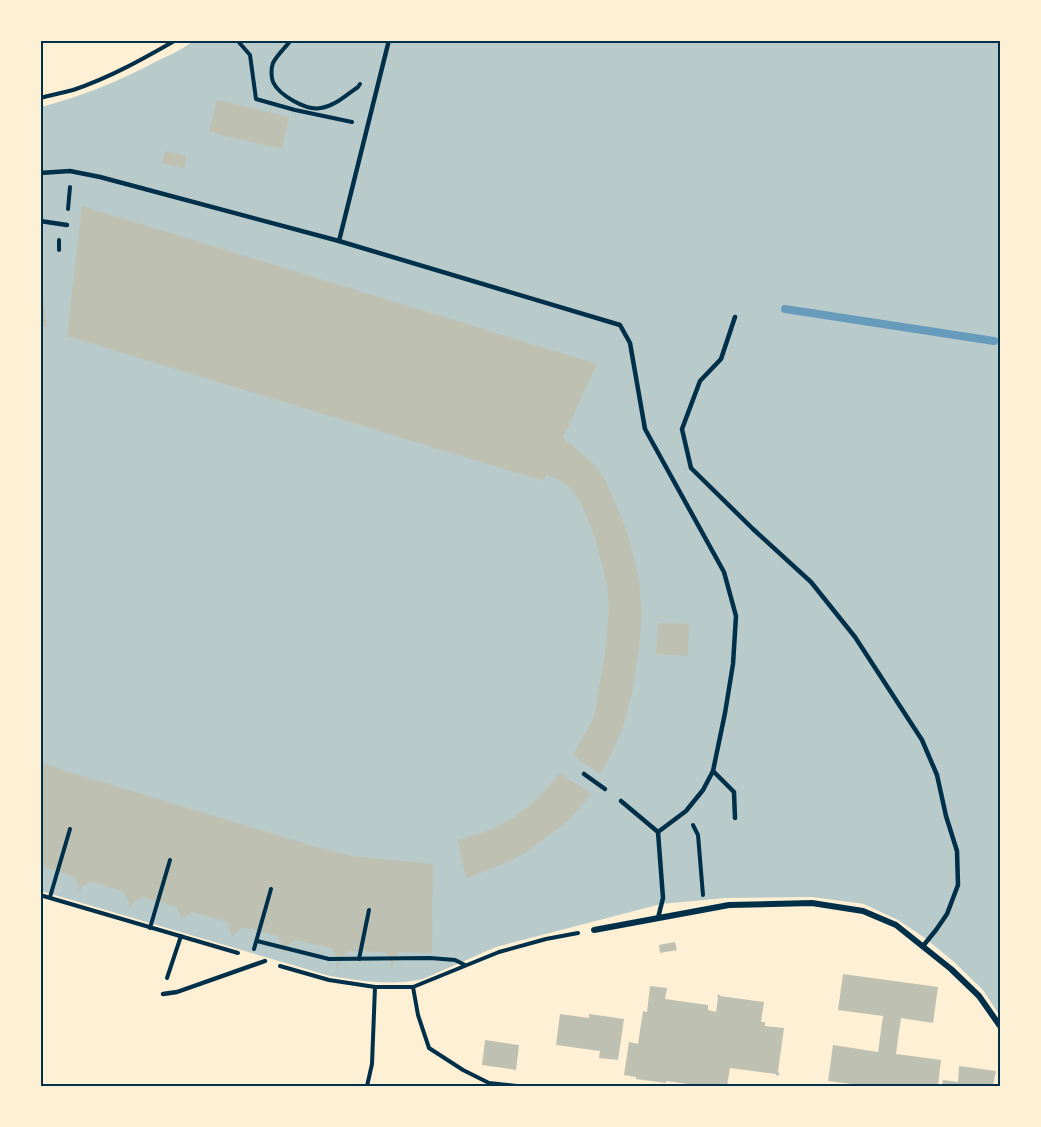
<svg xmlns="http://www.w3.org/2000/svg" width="1041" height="1127" font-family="Roboto,sans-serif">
<rect width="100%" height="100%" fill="#fdf0d5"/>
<!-- green -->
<path fill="#b9caca" d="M 193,41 L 1000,41 L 1000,1016 L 983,990 L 954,962 L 925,938 L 898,920 L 864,904 L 812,897 L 725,898 L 661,904 L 496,947 L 423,979 C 392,986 361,981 330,976 L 41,891 L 41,107 C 82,96 120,81 157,61 C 170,55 183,49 193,41 Z"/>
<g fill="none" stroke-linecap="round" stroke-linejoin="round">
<!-- stream -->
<polyline stroke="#669bbc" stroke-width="8" points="785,309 994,341"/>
</g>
<!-- building -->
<g fill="#bec0b2">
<polygon points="217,100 289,117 282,149 209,132"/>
<polygon points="165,151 186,156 184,168 162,163"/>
<polygon points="82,206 597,364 563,438 594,464 605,480 616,504 626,529 634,558 639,580 642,613 639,648 632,693 623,727 612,753 600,774 573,755 594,717 605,652 609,607 607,585 596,541 581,503 569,487 558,479 546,475 544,481 67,336"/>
<polygon points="40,291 42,291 47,326 40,327"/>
<polygon points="658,623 689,624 688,656 656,654"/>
<polygon points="40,762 59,769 313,846 352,856 433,864 432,953 399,952 393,962 392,969 391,969 391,961 385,952 348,951 340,961 338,970 336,969 338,960 332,948 295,940 285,948 284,952 281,952 283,948 278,936 243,927 232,936 227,922 192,912 181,920 177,907 141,897 131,905 129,910 129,904 125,892 90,881 81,888 80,892 78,891 79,888 75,877 40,866"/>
<polygon points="560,773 591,794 569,820 528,851 510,861 466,879 458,840 485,832 514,818 540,796"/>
<polygon points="675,942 677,950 660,953 659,945"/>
<polygon points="843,974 938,987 933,1023 901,1018 896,1054 941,1060 938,1086 868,1086 828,1081 833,1045 878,1052 883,1016 838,1010"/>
<polygon points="650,986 667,988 665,999 708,1005 708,1010 716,1012 718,998 717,996 719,994 720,996 764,1002 761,1022 765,1022 765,1026 784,1028 778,1072 780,1074 777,1076 776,1074 730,1068 727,1086 703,1086 666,1081 666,1083 636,1079 636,1077 624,1075 629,1042 638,1044 643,1011 647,1012"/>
<polygon points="560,1014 589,1018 589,1014 624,1019 618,1060 599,1058 600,1051 556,1045"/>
<polygon points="485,1040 519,1045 516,1070 482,1065"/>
<polygon points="959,1066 996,1071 993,1086 942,1086 943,1080 958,1082"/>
</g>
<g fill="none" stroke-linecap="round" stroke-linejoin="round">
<!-- path -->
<g stroke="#003049" stroke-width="4">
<polyline points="237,40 250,55 256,99 295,110 352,122"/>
<path d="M 291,40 C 286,47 277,55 273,63 C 271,68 271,77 273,82 C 279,95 306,111 321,108 C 335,106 346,95 358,87 L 360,84"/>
<path d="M 40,98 C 51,95 62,93 73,90 C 109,78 143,59 176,40"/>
<polyline points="68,209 70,187"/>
<polyline points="59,250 59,240"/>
<polyline points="693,825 698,835 703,895"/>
<polyline points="40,895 238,953"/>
<polyline points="50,897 70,829"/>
<polyline points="150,928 170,860"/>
<polyline points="257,941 329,959 430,958 455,960 465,965"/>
<polyline points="254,949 271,889"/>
<polyline points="359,959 369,910"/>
<polyline points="280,966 329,980 375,987 413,987 499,952 546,939 578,933"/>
<polyline points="167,978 181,936"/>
<polyline points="413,987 418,1015 429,1048 463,1070 489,1083 517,1086"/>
<polyline points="367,1086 372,1064 375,987"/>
</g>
<!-- service -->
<g stroke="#003049" stroke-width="4.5">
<polyline points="40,173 70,171 100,177 339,241 620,325 630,343 645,429 724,572 736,616 733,664 725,713 713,771 703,790 686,811 658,832"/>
<polyline points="40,221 67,225"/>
<polyline points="339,241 389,40"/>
<polyline points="735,317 721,359 700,381 682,429 691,468 753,529 811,582 855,637 922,740 937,775 946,816 957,851 958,885 947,914 936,930 923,946"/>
<polyline points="713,771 734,792 735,818"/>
<polyline points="584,774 605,789"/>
<polyline points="621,801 658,832 663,898 658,918"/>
<polyline points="163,994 177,992 265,961"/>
</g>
<!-- minor -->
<polyline stroke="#003049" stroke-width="6" points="594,930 729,905 812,903 863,911 896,925 951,969 979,996 1000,1026"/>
</g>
<!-- border -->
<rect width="1041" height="1127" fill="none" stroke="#fdf0d5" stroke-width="84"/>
<rect x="42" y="42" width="957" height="1043" fill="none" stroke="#003049" stroke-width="2"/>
</svg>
